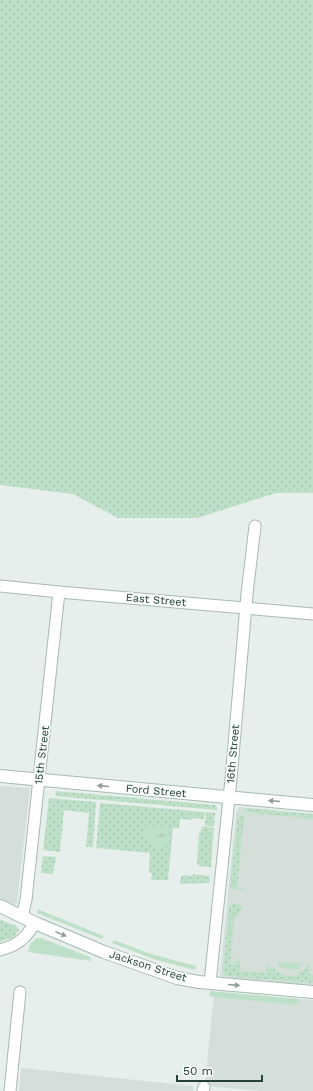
<svg xmlns="http://www.w3.org/2000/svg" width="313" height="1091" font-family="'Work Sans',sans-serif">
<defs>
<pattern id="grass-dots" width="8" height="8" patternUnits="userSpaceOnUse"><rect width="8" height="8" fill="#bfe0c8"/><path d="M2 2h.1M6 6h.1" fill="none" stroke="#a4c1ad" stroke-width="1.8" stroke-linecap="round"/></pattern>
<pattern id="park-tufts" width="24" height="20" patternUnits="userSpaceOnUse"><rect width="24" height="20" fill="#bfe0c8"/><path d="M3 7l-1-3M5 7V3M7 7l1-3M15 17l-1-3M17 17v-4M19 17l1-3" fill="none" stroke="#a4c1ad"/></pattern>
</defs>
<rect width="100%" height="100%" fill="#e6efeb"/>
<!-- built -->
<g fill="#d4dfda">
<polygon points="0,786 30,788 17,902 14,905 11,906 0,902"/>
<polygon points="239,807 313,814 313,988 224,979 220,975 236,813"/>
<polygon points="214,992 313,1000 313,1091 260,1091 205,1086"/>
<polygon points="21,1068 193,1086 193,1091 19,1091"/>
</g>
<!-- grass -->
<g fill="url(#grass-dots)">
<polygon points="0,0 313,0 313,493 276,493 197,518 118,518 73,494 0,485"/>
<polygon points="56,791 215,805 217,807 217,810 55,796"/>
<polygon points="49,798 96,802 93,847 86,847 89,813 64,810 60,852 43,850"/>
<polygon points="100,803 205,812 204,819 192,818 192,820 180,819 179,828 173,828 168,880 151,880 152,873 149,873 150,853 96,848"/>
<polygon points="244,808 313,814 313,819 244,812"/>
<polygon points="206,812 215,813 214,827 205,825"/>
<polygon points="238,815 244,816 237,888 246,889 246,890 233,889 230,886"/>
<polygon points="204,826 214,828 211,867 200,866 197,864 199,833 201,833 202,827"/>
<polygon points="43,856 56,857 53,874 41,873"/>
<polygon points="193,874 210,876 209,883 179,884 182,875 192,876"/>
<path d="M 232,904 L 239,904 L 243,908 L 234,919 L 230,966 L 240,958 L 240,971 L 266,973 L 267,965 C 281,975 298,984 308,964 L 310,964 L 309,974 L 313,975 L 313,983 L 235,977 L 224,975 L 223,970 L 229,907 Z"/>
<polygon points="0,920 16,926 19,930 14,937 0,942"/>
</g>
<!-- park -->
<path fill="url(#park-tufts)" d="M 156,827 L 169,828 L 165,849 L 155,846 C 153,839 146,838 144,832 L 147,828 Z"/>
<!-- garden -->
<g fill="#bfe0c8">
<polygon points="37,909 104,936 102,939 37,913"/>
<polygon points="37,938 41,938 90,957 91,961 28,952 30,944"/>
<polygon points="114,940 151,954 196,966 195,970 156,960 112,943"/>
<path d="M 279,962 L 302,963 L 298,969 C 290,970 284,969 277,965 Z"/>
<polygon points="210,991 297,999 300,1002 299,1005 223,998 209,996"/>
</g>
<g fill="none" stroke-linecap="round" stroke-linejoin="round">
<!-- minor casing -->
<g stroke="#a8b8b2" stroke-width="13">
<g id="minor">
<polyline points="0,586 59,592 313,614"/>
<polyline points="22,917 26,900 59,592"/>
<path d="M 0,950 C 18,945 25,939 35,923"/>
<polyline points="210,983 231,779 247,594 255,526"/>
<polyline points="10,1091 20,992"/>
<polyline points="203,1091 204,1087"/>
</g>
</g>
<!-- secondary casing -->
<g stroke="#a4bbb3" stroke-width="14">
<g id="secondary">
<polyline points="0,776 313,805"/>
<polyline points="0,906 35,923 104,952 177,978 199,982 313,992"/>
</g>
</g>
<!-- minor -->
<use href="#minor" stroke="#fff" stroke-width="11"/>
<!-- secondary -->
<use href="#secondary" stroke="#fff" stroke-width="12"/>
</g>
<!-- one-way arrows -->
<defs><path id="oneway-solid" d="M-6-.8H1V-3.2L6.5 0L1 3.2V.8H-6Z"/></defs>
<g fill="#92a09c">
<use href="#oneway-solid" transform="translate(103 786) rotate(-175)"/>
<use href="#oneway-solid" transform="translate(274 801) rotate(-175)"/>
<use href="#oneway-solid" transform="translate(61 934) rotate(22)"/>
<use href="#oneway-solid" transform="translate(234 985) rotate(5)"/>
</g>
<g text-anchor="middle" dominant-baseline="central" stroke-width="3.5" stroke-linejoin="round" paint-order="stroke">
<!-- street labels -->
<g font-size="11" fill="#24423a" stroke="#f7fbf9">
<text transform="translate(156 600) rotate(5)">East Street</text>
<text transform="translate(233 754) rotate(-85)">16th Street</text>
<text transform="translate(42 755) rotate(-83)">15th Street</text>
<text transform="translate(156 791) rotate(5)">Ford Street</text>
<text transform="translate(148 966) rotate(18)">Jackson Street</text>
</g>
</g>
<!-- scale -->
<path d="M177 1075v6h85v-6" fill="none" stroke="#24423a" stroke-width="2"/>
<text x="183" y="1075" font-size="12" fill="#24423a" stroke="#f7fbf9" stroke-width="3" paint-order="stroke">50 m</text>
</svg>
